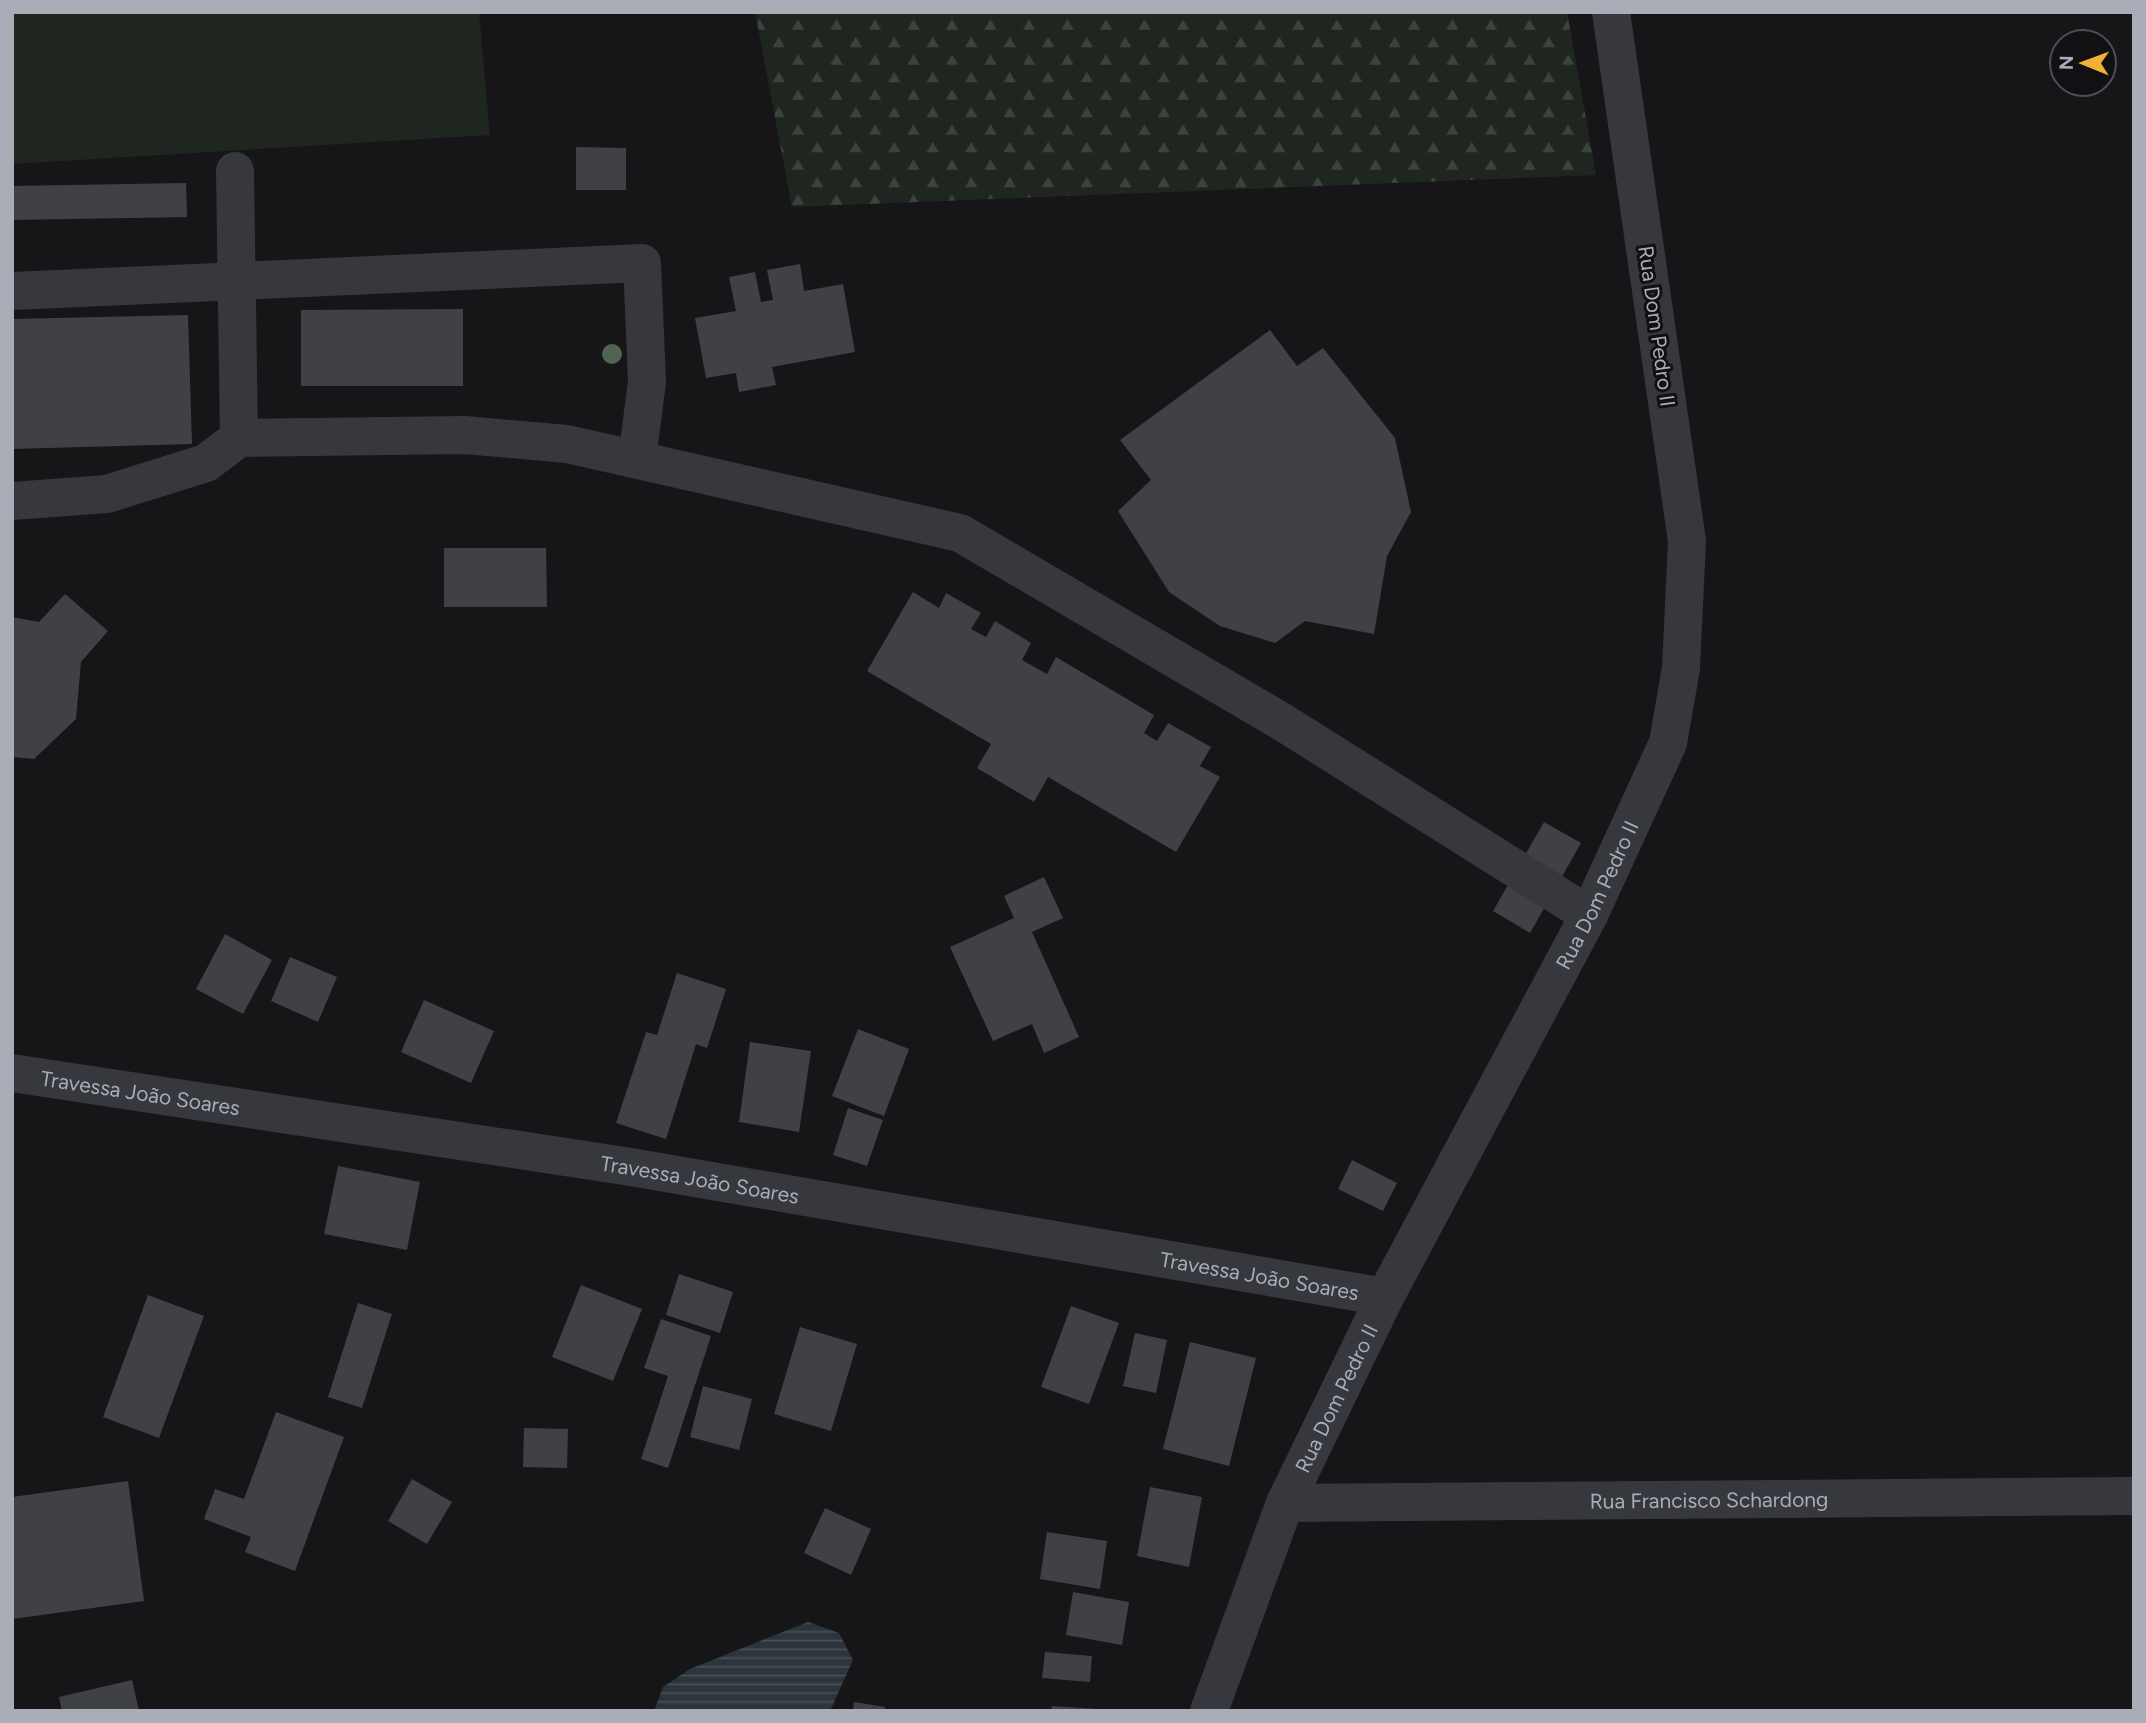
<svg xmlns="http://www.w3.org/2000/svg" width="2146" height="1723" font-family="Figtree,sans-serif">
<defs>
<pattern id="forest-firs" width="22" height="20" patternUnits="userSpaceOnUse" patternTransform="scale(1.75)"><rect width="22" height="20" fill="#1e261f"/><path d="M5 1l3.5 6h-7zM16 11l3.5 6h-7z" fill="#3c433d"/></pattern>
<pattern id="water-rules" width="6" height="5" patternUnits="userSpaceOnUse" patternTransform="scale(1.75)"><rect width="6" height="5" fill="#2c353c"/><path d="M0 2.5h6" fill="none" stroke="#485056"/></pattern>
</defs>
<rect width="100%" height="100%" fill="#161618"/>
<!-- forest -->
<polygon fill="url(#forest-firs)" points="755,12 1567,12 1596,175 792,207"/>
<!-- garden -->
<polygon fill="#1e261f" points="12,12 479,12 490,135 12,164"/>
<!-- water -->
<polygon fill="url(#water-rules)" points="808,1622 839,1633 853,1660 830,1711 654,1711 663,1687 690,1669"/>
<!-- building -->
<g fill="#404145">
<polygon points="576,147 626,148 626,190 576,190"/>
<polygon points="186,183 187,217 12,220 12,186"/>
<polygon points="800,264 804,291 843,284 855,352 772,367 776,385 739,392 736,373 706,378 695,318 736,311 729,277 755,272 761,302 773,300 767,270"/>
<polygon points="463,309 463,386 301,386 301,310"/>
<polygon points="188,315 192,444 12,449 12,319"/>
<polygon points="1270,330 1297,366 1323,348 1395,438 1411,512 1387,556 1374,634 1305,621 1275,643 1220,626 1169,592 1118,511 1151,480 1120,440"/>
<polygon points="444,548 546,548 547,607 444,607"/>
<polygon points="913,592 939,608 946,593 981,613 971,629 986,637 995,621 1031,643 1022,660 1047,674 1056,657 1154,715 1144,733 1157,741 1168,723 1211,747 1200,766 1220,777 1176,852 1048,777 1034,802 977,768 991,744 867,671"/>
<polygon points="65,594 108,631 81,662 76,719 34,759 12,757 12,617 39,622"/>
<polygon points="1544,822 1581,843 1530,933 1493,911"/>
<polygon points="1044,877 1063,918 1032,932 1079,1037 1044,1053 1032,1024 993,1041 950,947 1014,918 1004,896"/>
<polygon points="225,934 272,960 243,1014 196,989"/>
<polygon points="290,957 337,977 318,1022 271,1001"/>
<polygon points="677,973 726,989 707,1048 696,1044 666,1139 616,1123 646,1032 657,1035"/>
<polygon points="424,1000 494,1031 471,1083 401,1052"/>
<polygon points="858,1029 909,1049 884,1116 832,1096"/>
<polygon points="750,1042 811,1051 799,1132 739,1122"/>
<polygon points="848,1108 883,1120 867,1166 833,1155"/>
<polygon points="1352,1160 1397,1183 1383,1211 1338,1189"/>
<polygon points="338,1166 420,1182 407,1250 324,1234"/>
<polygon points="679,1274 733,1292 720,1333 666,1315"/>
<polygon points="581,1285 642,1309 613,1381 552,1357"/>
<polygon points="148,1295 204,1316 159,1438 103,1417"/>
<polygon points="358,1303 392,1314 362,1408 328,1397"/>
<polygon points="1071,1306 1119,1323 1089,1404 1041,1387"/>
<polygon points="661,1319 711,1336 668,1468 641,1459 668,1376 644,1368"/>
<polygon points="800,1327 857,1344 831,1431 774,1414"/>
<polygon points="1135,1333 1167,1340 1156,1393 1123,1386"/>
<polygon points="1190,1342 1256,1358 1229,1466 1163,1449"/>
<polygon points="703,1386 752,1399 739,1450 690,1437"/>
<polygon points="276,1412 344,1437 295,1571 245,1552 251,1537 204,1519 215,1489 244,1499"/>
<polygon points="524,1428 568,1429 567,1468 523,1467"/>
<polygon points="412,1479 452,1502 427,1544 388,1521"/>
<polygon points="128,1481 144,1601 12,1619 12,1497"/>
<polygon points="1150,1487 1202,1497 1189,1567 1137,1556"/>
<polygon points="825,1508 871,1529 851,1575 804,1553"/>
<polygon points="1047,1532 1107,1541 1100,1589 1040,1579"/>
<polygon points="1073,1592 1129,1602 1122,1645 1066,1635"/>
<polygon points="1045,1652 1092,1656 1090,1682 1042,1678"/>
<polygon points="132,1680 139,1711 62,1711 59,1697"/>
<polygon points="854,1702 885,1707 884,1711 853,1711"/>
<polygon points="1052,1706 1099,1709 1099,1711 1051,1711"/>
</g>
<g fill="none" stroke-linecap="round" stroke-linejoin="round">
<!-- minor -->
<g stroke="#37383d" stroke-width="38">
<polyline points="235,171 239,438"/>
<polyline points="12,291 642,263 647,382 637,459"/>
<polyline points="12,501 107,494 206,463 239,438 465,435 567,444 960,533 1284,723 1589,915"/>
<path id="s1" d="M 12,1073 L 631,1167 L 1385,1297"/>
<path id="s2" d="M 1285,1503 L 2134,1496"/>
<path id="s3" d="M 1209,1711 L 1285,1503 L 1385,1297 L 1589,915 L 1668,743 L 1681,668 L 1687,541 L 1611,12"/>
</g>
</g>
<!-- trees -->
<circle fill="#506452" cx="612" cy="354" r="10"/>
<g text-anchor="middle" dominant-baseline="central" stroke-width="6" stroke-linejoin="round" paint-order="stroke">
<!-- street labels -->
<g font-size="21" fill="#a8adb8" stroke="#111113">
<text transform="translate(1657 326) rotate(82)">Rua Dom Pedro II</text>
<text stroke="none"><textPath href="#s3" startOffset="905">Rua Dom Pedro II</textPath></text>
<text stroke="none"><textPath href="#s1" startOffset="130">Travessa João Soares</textPath></text>
<text stroke="none"><textPath href="#s1" startOffset="696">Travessa João Soares</textPath></text>
<text stroke="none"><textPath href="#s1" startOffset="1264">Travessa João Soares</textPath></text>
<text stroke="none"><textPath href="#s3" startOffset="338">Rua Dom Pedro II</textPath></text>
<text stroke="none"><textPath href="#s2" startOffset="424">Rua Francisco Schardong</textPath></text>
</g>
</g>
<!-- border -->
<rect width="2146" height="1723" fill="none" stroke="#a8adb8" stroke-width="28"/>
<!-- north arrow -->
<g transform="translate(2083 63) rotate(271)"><circle r="33" fill="#111113" stroke="#4d4f55" stroke-width="2"/>
<path d="M0-5L12 26L0 18L-12 26Z" fill="#f2b134"/>
<text y="-10" font-size="19" font-weight="bold" text-anchor="middle" fill="#a8adb8">N</text>
</g>
</svg>
